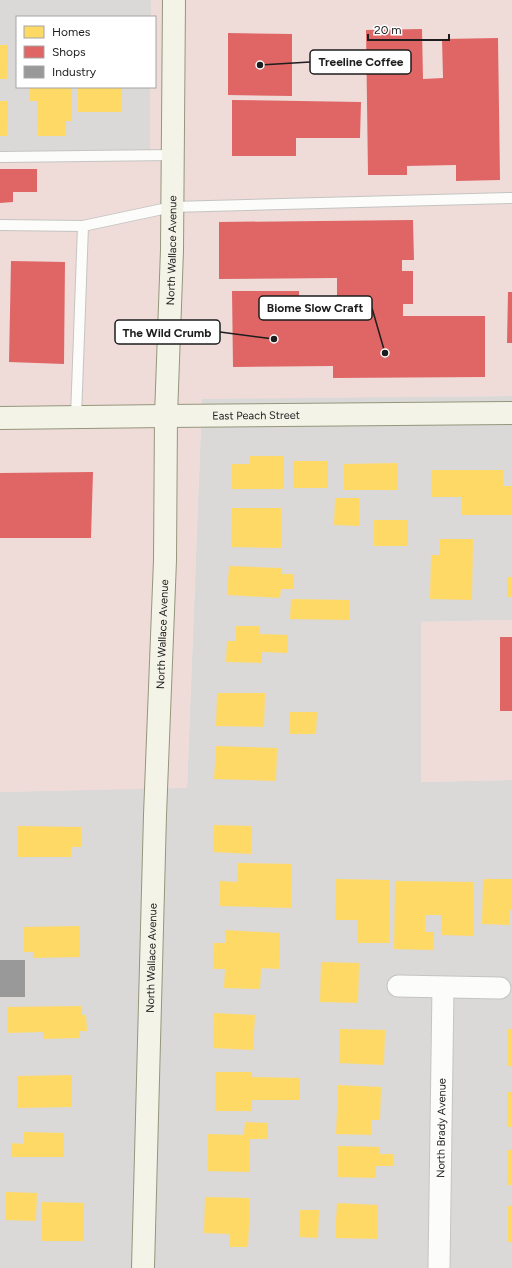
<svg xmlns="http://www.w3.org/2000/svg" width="512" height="1268" font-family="Figtree,sans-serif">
<rect width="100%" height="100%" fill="#eceae5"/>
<!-- residential -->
<g fill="#dbd9d7">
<polygon points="0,0 151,0 151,17 17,17 17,87 150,87 150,155 0,157"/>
<polygon points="512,396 512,620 421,622 421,782 512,780 512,1268 0,1268 0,792 187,787 202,398"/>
</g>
<!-- commercial -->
<g fill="#efdcd9">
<polygon points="151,0 512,0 512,396 202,399 187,788 0,792 0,157 150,155 150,87 155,87 155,17 151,17"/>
<polygon points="512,620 512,780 421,782 421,622"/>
</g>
<!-- homes -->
<g fill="#ffd966">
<polygon points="0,45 8,45 7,79 0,79"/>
<polygon points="30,87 72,87 72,121 66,121 66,136 38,136 37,101 30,101"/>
<rect x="78" y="87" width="44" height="25"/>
<polygon points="0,101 8,101 7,136 0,136"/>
<polygon points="250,456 284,456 284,489 232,489 232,464 250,464"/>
<rect x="293" y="461" width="35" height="27"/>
<polygon points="398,463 398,490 344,490 344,464"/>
<polygon points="431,470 503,470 503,486 512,486 512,515 462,515 462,497 431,497"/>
<polygon points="335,498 359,498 359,526 334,525"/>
<polygon points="232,508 281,508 281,548 231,547"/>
<rect x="374" y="520" width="34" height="26"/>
<polygon points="440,539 473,539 472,600 430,599 431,555 440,555"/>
<polygon points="229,566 281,568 281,574 294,574 293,589 281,589 280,598 227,595"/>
<rect x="507" y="577" width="5" height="20"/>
<polygon points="291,599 349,600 349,620 290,619"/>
<polygon points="236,626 260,626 260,634 288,635 287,653 262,652 262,663 226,662 227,641 236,641"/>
<polygon points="217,693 265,693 264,727 216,726"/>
<polygon points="289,712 317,712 316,734 289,734"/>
<polygon points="216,746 277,748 276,781 214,779"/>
<polygon points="214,825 252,826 251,854 213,852"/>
<polygon points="17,826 81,827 81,847 71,847 71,857 17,857"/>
<polygon points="238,863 292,864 291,908 220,906 220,881 237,882"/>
<polygon points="336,879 389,880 389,943 357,943 357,920 335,920"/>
<polygon points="483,879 512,879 512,910 509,910 509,925 482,924"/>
<polygon points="395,881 474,882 473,936 441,935 441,915 425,915 425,932 434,932 433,950 394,949"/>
<polygon points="80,926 80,957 33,958 33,952 24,952 24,927"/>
<polygon points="225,930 280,933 279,969 261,968 260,989 224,988 225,969 213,969 214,943 225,943"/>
<polygon points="321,962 359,963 358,1003 320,1002"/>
<polygon points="82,1006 82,1015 86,1015 87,1031 80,1031 80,1038 43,1039 43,1032 7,1033 7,1007"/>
<polygon points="214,1013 255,1015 253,1050 213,1048"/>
<polygon points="340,1029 385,1030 384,1065 339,1063"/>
<polygon points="507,1029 512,1029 512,1066 508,1066"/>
<polygon points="215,1072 252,1072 252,1077 300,1078 300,1100 252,1100 252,1111 215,1111"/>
<polygon points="72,1075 72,1107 17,1108 17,1076"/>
<polygon points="338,1085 381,1087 380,1120 371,1120 371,1135 336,1134"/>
<rect x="507" y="1092" width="5" height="35"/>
<polygon points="245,1122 268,1123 268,1139 250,1139 250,1172 207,1171 208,1134 244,1135"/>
<polygon points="24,1132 64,1133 64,1157 11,1157 11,1143 24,1144"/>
<polygon points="338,1146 380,1147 380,1154 394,1154 394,1166 376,1166 376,1178 337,1177"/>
<polygon points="508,1150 512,1150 512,1185 507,1185"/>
<polygon points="6,1192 37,1193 36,1221 6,1220"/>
<polygon points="205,1197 250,1198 248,1247 229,1247 229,1234 204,1233"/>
<polygon points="42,1202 84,1203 84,1241 41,1241"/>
<polygon points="337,1203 378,1205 377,1239 335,1238"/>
<rect x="508" y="1206" width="4" height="36"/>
<polygon points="300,1210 319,1210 318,1238 299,1237"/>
</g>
<!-- shops -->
<g fill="#e06666">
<polygon points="422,29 423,79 443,78 442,39 498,38 500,180 456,181 456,165 407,166 407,175 368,175 366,30"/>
<polygon points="228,33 292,34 292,96 228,95"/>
<polygon points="232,100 361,102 360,138 296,138 296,156 232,156"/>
<polygon points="0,169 37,169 37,192 13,192 13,202 0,203"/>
<polygon points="413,220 414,260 402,260 402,271 413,271 413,304 403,304 403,316 485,316 485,377 333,378 333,366 233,367 232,291 299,291 299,314 337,313 337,278 219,279 219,222"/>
<polygon points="11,261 65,262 64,364 9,362"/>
<polygon points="508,292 512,292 512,343 507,343"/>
<polygon points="93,472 91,538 0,538 0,473"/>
<rect x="500" y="637" width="12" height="74"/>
</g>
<!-- industry -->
<rect fill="#999" x="0" y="960" width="25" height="37"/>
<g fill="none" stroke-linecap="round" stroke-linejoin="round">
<!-- lane casing -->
<g stroke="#c4c4c1" stroke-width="12">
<g id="lane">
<polyline points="0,157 172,155"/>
<polyline points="0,225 83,226"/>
<polyline points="76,417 83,226 172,207 512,198"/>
</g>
</g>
<!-- street casing -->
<g stroke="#c4c4c1" stroke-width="23">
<g id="street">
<polyline points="398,986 500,988"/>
<path id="s1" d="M 439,1268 L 443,988"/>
</g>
</g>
<!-- secondary casing -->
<g stroke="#95967c" stroke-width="24">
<g id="secondary">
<path id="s2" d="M 0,418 L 166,416 L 512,413"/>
<path id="s3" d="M 143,1268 L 155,815 L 165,560 L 166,416 L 172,250 L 174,0"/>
</g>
</g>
<!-- lane -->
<use href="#lane" stroke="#fcfcfb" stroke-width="10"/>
<!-- street -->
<use href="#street" stroke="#fcfcfb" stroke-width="21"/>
<!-- secondary -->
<use href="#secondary" stroke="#f3f3e8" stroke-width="22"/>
</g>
<g text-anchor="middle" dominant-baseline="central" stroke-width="4" stroke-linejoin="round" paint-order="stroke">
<!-- street labels -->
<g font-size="11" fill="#1d1d1d" stroke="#fff">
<text stroke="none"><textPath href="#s3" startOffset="1018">North Wallace Avenue</textPath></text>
<text stroke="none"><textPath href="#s2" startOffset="256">East Peach Street</textPath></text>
<text stroke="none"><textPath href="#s3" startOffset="634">North Wallace Avenue</textPath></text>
<text stroke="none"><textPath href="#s3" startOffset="310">North Wallace Avenue</textPath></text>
<text stroke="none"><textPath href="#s1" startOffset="140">North Brady Avenue</textPath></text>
</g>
</g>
<!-- callouts -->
<path fill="none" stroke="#1d1d1d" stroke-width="1.5" d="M260 65L310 62M385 353L372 308M274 339L220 332"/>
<g fill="#1d1d1d" stroke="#fff" stroke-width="1.5">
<circle cx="260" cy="65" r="4"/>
<circle cx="385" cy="353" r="4"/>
<circle cx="274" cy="339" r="4"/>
</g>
<g fill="#fff" stroke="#1d1d1d" stroke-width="1.5">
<rect x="310" y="50" width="101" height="24" rx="4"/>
<rect x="259" y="296" width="113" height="24" rx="4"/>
<rect x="115" y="320" width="105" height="24" rx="4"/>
</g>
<g font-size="12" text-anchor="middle" font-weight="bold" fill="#1d1d1d">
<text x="361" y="66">Treeline Coffee</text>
<text x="315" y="312">Biome Slow Craft</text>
<text x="167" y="337">The Wild Crumb</text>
</g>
<!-- legend -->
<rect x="16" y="16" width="140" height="72" fill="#ffffff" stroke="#a5a5a5"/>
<rect x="24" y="26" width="20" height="12" fill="#ffd966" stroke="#a5a5a5"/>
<text x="52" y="36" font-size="12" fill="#1d1d1d">Homes</text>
<rect x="24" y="46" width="20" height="12" fill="#e06666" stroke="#a5a5a5"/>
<text x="52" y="56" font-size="12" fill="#1d1d1d">Shops</text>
<rect x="24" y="66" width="20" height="12" fill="#999999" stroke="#a5a5a5"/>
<text x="52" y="76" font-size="12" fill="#1d1d1d">Industry</text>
<!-- scale -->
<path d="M368 34v6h81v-6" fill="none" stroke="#1d1d1d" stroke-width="2"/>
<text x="374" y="34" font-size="12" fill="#1d1d1d" stroke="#ffffff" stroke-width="3" paint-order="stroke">20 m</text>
</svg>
